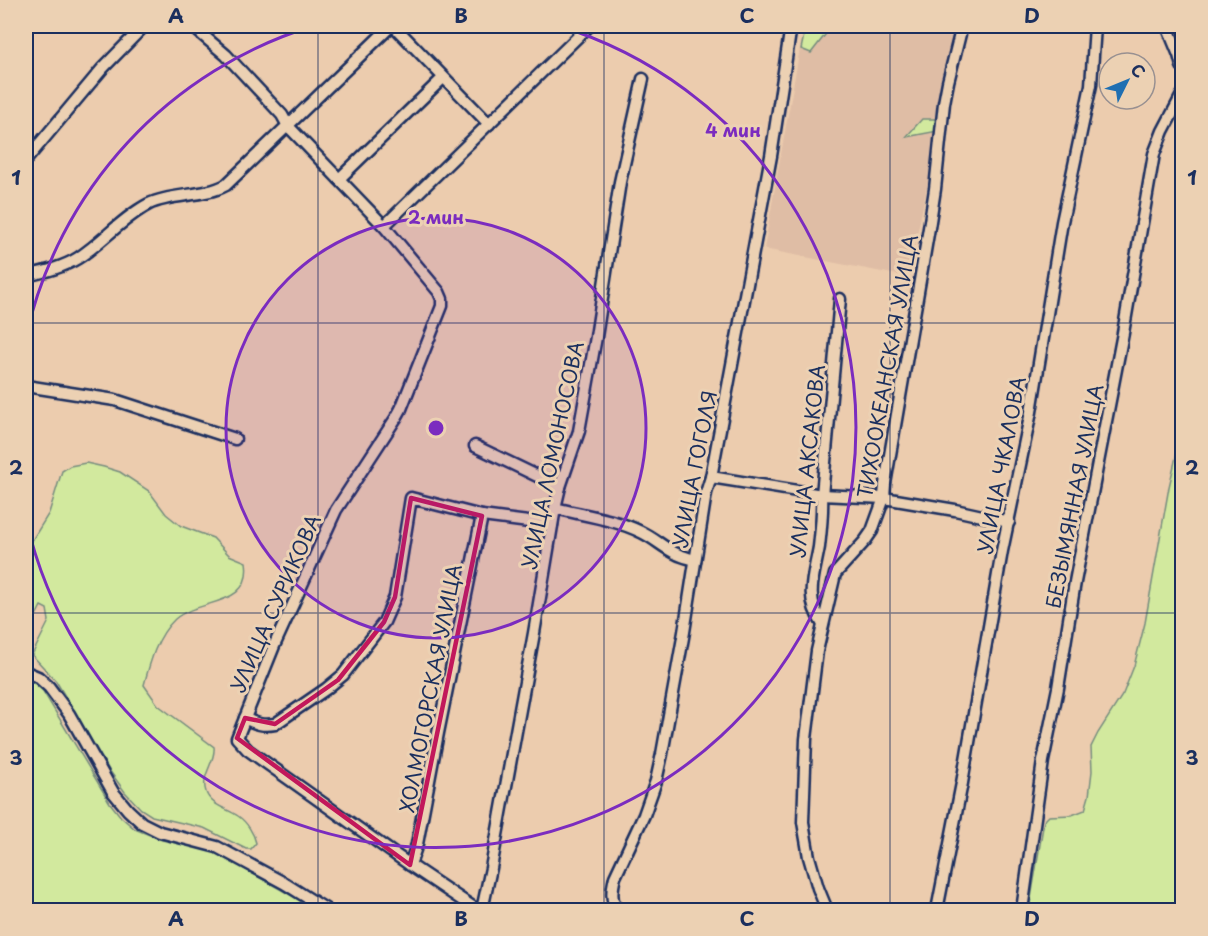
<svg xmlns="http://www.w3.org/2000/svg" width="1208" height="936" font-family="'Playpen Sans',sans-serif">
<rect width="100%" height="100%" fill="#ecccae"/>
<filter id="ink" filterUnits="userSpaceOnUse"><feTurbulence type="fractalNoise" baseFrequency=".0167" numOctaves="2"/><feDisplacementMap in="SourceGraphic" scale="12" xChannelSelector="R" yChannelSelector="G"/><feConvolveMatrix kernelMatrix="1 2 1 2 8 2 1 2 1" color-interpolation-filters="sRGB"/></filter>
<g filter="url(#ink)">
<!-- built -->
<polygon fill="#dfbda5" points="804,26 961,26 908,277 764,249"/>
<!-- green -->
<g fill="#d2e99e" stroke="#768c7e" stroke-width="1.5">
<polygon points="806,26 832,26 811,53 801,49"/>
<polygon points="922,119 937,119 938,131 906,137"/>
<path d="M 1182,431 L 1182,730 C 1180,751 1179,772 1182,793 L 1182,910 L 1029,910 L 1044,821 L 1049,816 L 1072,815 L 1085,810 L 1089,796 L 1092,771 L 1091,747 L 1098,733 L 1123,694 L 1134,666 L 1145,623 L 1169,487 Z"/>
<path d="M 86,463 L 104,467 L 120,472 L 149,491 L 166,514 L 181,526 L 213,538 L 229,555 L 246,562 C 253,608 199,598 175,619 C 157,636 150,662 144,685 L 158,705 L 214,747 C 216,762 200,775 206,792 C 210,805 228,809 238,816 C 247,822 254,834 256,843 L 251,849 L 246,849 L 204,828 L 152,816 L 141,809 L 125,792 L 109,770 L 56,681 L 32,655 L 49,621 L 47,609 L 41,606 L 26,635 L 26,550 L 49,513 L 62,471 L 70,466 Z"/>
<polygon points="26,677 32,681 43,691 110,803 121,817 135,829 162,840 211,850 317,910 26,910"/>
</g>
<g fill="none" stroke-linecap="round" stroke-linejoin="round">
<!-- minor casing -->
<g stroke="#1b2f5e" stroke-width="15">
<g id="minor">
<polyline points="192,26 226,55 282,115 288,126 384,226 439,292 442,299 442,306 401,409 396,418 336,510 274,646 237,738 248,750 410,865 477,910"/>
<polyline points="394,26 489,124"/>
<polyline points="1167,26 1179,55 1182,66"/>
<polyline points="26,160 102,69 144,26"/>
<polyline points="339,179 443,78"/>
<polyline points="384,226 589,26"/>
<path d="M 26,276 C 43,272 62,268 78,258 C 103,242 122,218 149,204 C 172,193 204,197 226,185 L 391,26"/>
<polyline points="26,386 115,400 235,439"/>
<polyline points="475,446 560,487"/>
<polyline points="711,477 822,495 884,498 955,510 1009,522"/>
<path d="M 555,508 C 583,515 615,519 641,532 C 654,538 664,548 677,554 C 683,557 689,558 695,560"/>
<path d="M 822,623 C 804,597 814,576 819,547 C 821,529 823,513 822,495 L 840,299"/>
<polyline points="26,672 38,677 49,687 69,714 113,792 128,810 142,823 160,832 217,847 284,883 327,910"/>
<path d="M 245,718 C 255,724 263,726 275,724 L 326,689 L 343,675 L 384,622 L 395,597 L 411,498 L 482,516 L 552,525"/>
<polyline points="410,865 417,844 438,733 482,516"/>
<polyline points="482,910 491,868 534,633 555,508 560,487 579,431 596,337 620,182 643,79"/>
<path d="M 618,910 C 610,901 612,889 615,877 L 644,815 L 656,781 L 662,754 L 684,632 L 706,493 L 711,477 L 771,156 L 791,26"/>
<polyline points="827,910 818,888 809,857 803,822 806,739 817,651 835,574 865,541 872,531 884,498 885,484 929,228 935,189 944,103 948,82 962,26"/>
<polyline points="937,910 962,783 1002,551 1031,412 1062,222 1091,85 1095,26"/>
<polyline points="1022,910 1043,761 1058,688 1075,582 1123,333 1154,154 1163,131 1182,95"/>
</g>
</g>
<!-- minor -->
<use href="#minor" stroke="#ecd1b3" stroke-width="10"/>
</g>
</g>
<!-- marked area -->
<path fill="none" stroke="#c2185b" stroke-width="4.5" stroke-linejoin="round" d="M 411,498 L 482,516 L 410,865 L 237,738 L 245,718 L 275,724 L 338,680 L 384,622 L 395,597 Z"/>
<!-- grid -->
<path fill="none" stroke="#1b2f5e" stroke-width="1.5" stroke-opacity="0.55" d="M 318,26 L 318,910M 604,26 L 604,910M 890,26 L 890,910M 26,323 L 1182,323M 26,613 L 1182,613"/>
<!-- distance rings -->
<circle cx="436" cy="428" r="210" fill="#7b2cbf" fill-opacity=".12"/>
<g fill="none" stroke="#7b2cbf" stroke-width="3">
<circle cx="436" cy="428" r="210"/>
<path d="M26 337A420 420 0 0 1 313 26M559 26A420 420 0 1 1 26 519"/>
</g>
<g text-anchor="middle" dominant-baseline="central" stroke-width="6" stroke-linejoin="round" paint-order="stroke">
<!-- street labels -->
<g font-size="20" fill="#1b2f5e" stroke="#ecd1b3">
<text transform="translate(887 366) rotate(-80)">ТИХООКЕАНСКАЯ УЛИЦА</text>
<text transform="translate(552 455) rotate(-78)">УЛИЦА ЛОМОНОСОВА</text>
<text transform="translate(807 461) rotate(-84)">УЛИЦА АКСАКОВА</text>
<text transform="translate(1001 465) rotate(-79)">УЛИЦА ЧКАЛОВА</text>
<text transform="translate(694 469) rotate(-79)">УЛИЦА ГОГОЛЯ</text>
<text transform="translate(1074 496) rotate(-79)">БЕЗЫМЯННАЯ УЛИЦА</text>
<text transform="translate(275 603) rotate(-66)">УЛИЦА СУРИКОВА</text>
<text transform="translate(430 688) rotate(-79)">ХОЛМОГОРСКАЯ УЛИЦА</text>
</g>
</g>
<circle cx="436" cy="428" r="9" fill="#7b2cbf" stroke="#ecd1b3" stroke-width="3"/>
<g font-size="18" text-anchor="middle" font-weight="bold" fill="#7b2cbf" stroke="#ecd1b3" stroke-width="6" stroke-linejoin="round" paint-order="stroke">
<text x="733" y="137">4 мин</text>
<text x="436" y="224">2 мин</text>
</g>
<!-- margin -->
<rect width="1208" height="936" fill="none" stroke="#ecd1b3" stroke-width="66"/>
<!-- north arrow -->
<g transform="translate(1127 81) rotate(47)"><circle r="28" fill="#ecd1b3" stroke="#989091" stroke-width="1.5"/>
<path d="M0-4.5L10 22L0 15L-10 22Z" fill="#1f6fb2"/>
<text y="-9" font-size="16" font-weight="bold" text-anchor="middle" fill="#1b2f5e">С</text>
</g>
<rect x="33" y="33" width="1142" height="870" fill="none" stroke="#1b2f5e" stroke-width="2"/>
<g font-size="20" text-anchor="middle" font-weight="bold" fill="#1b2f5e">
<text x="176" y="23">A</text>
<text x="461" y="23">B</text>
<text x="747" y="23">C</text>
<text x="1032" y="23">D</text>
<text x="16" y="185">1</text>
<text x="1192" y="185">1</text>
<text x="16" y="475">2</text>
<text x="1192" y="475">2</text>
<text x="16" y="765">3</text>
<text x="1192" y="765">3</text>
<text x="176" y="926">A</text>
<text x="461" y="926">B</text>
<text x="747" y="926">C</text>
<text x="1032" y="926">D</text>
</g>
</svg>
